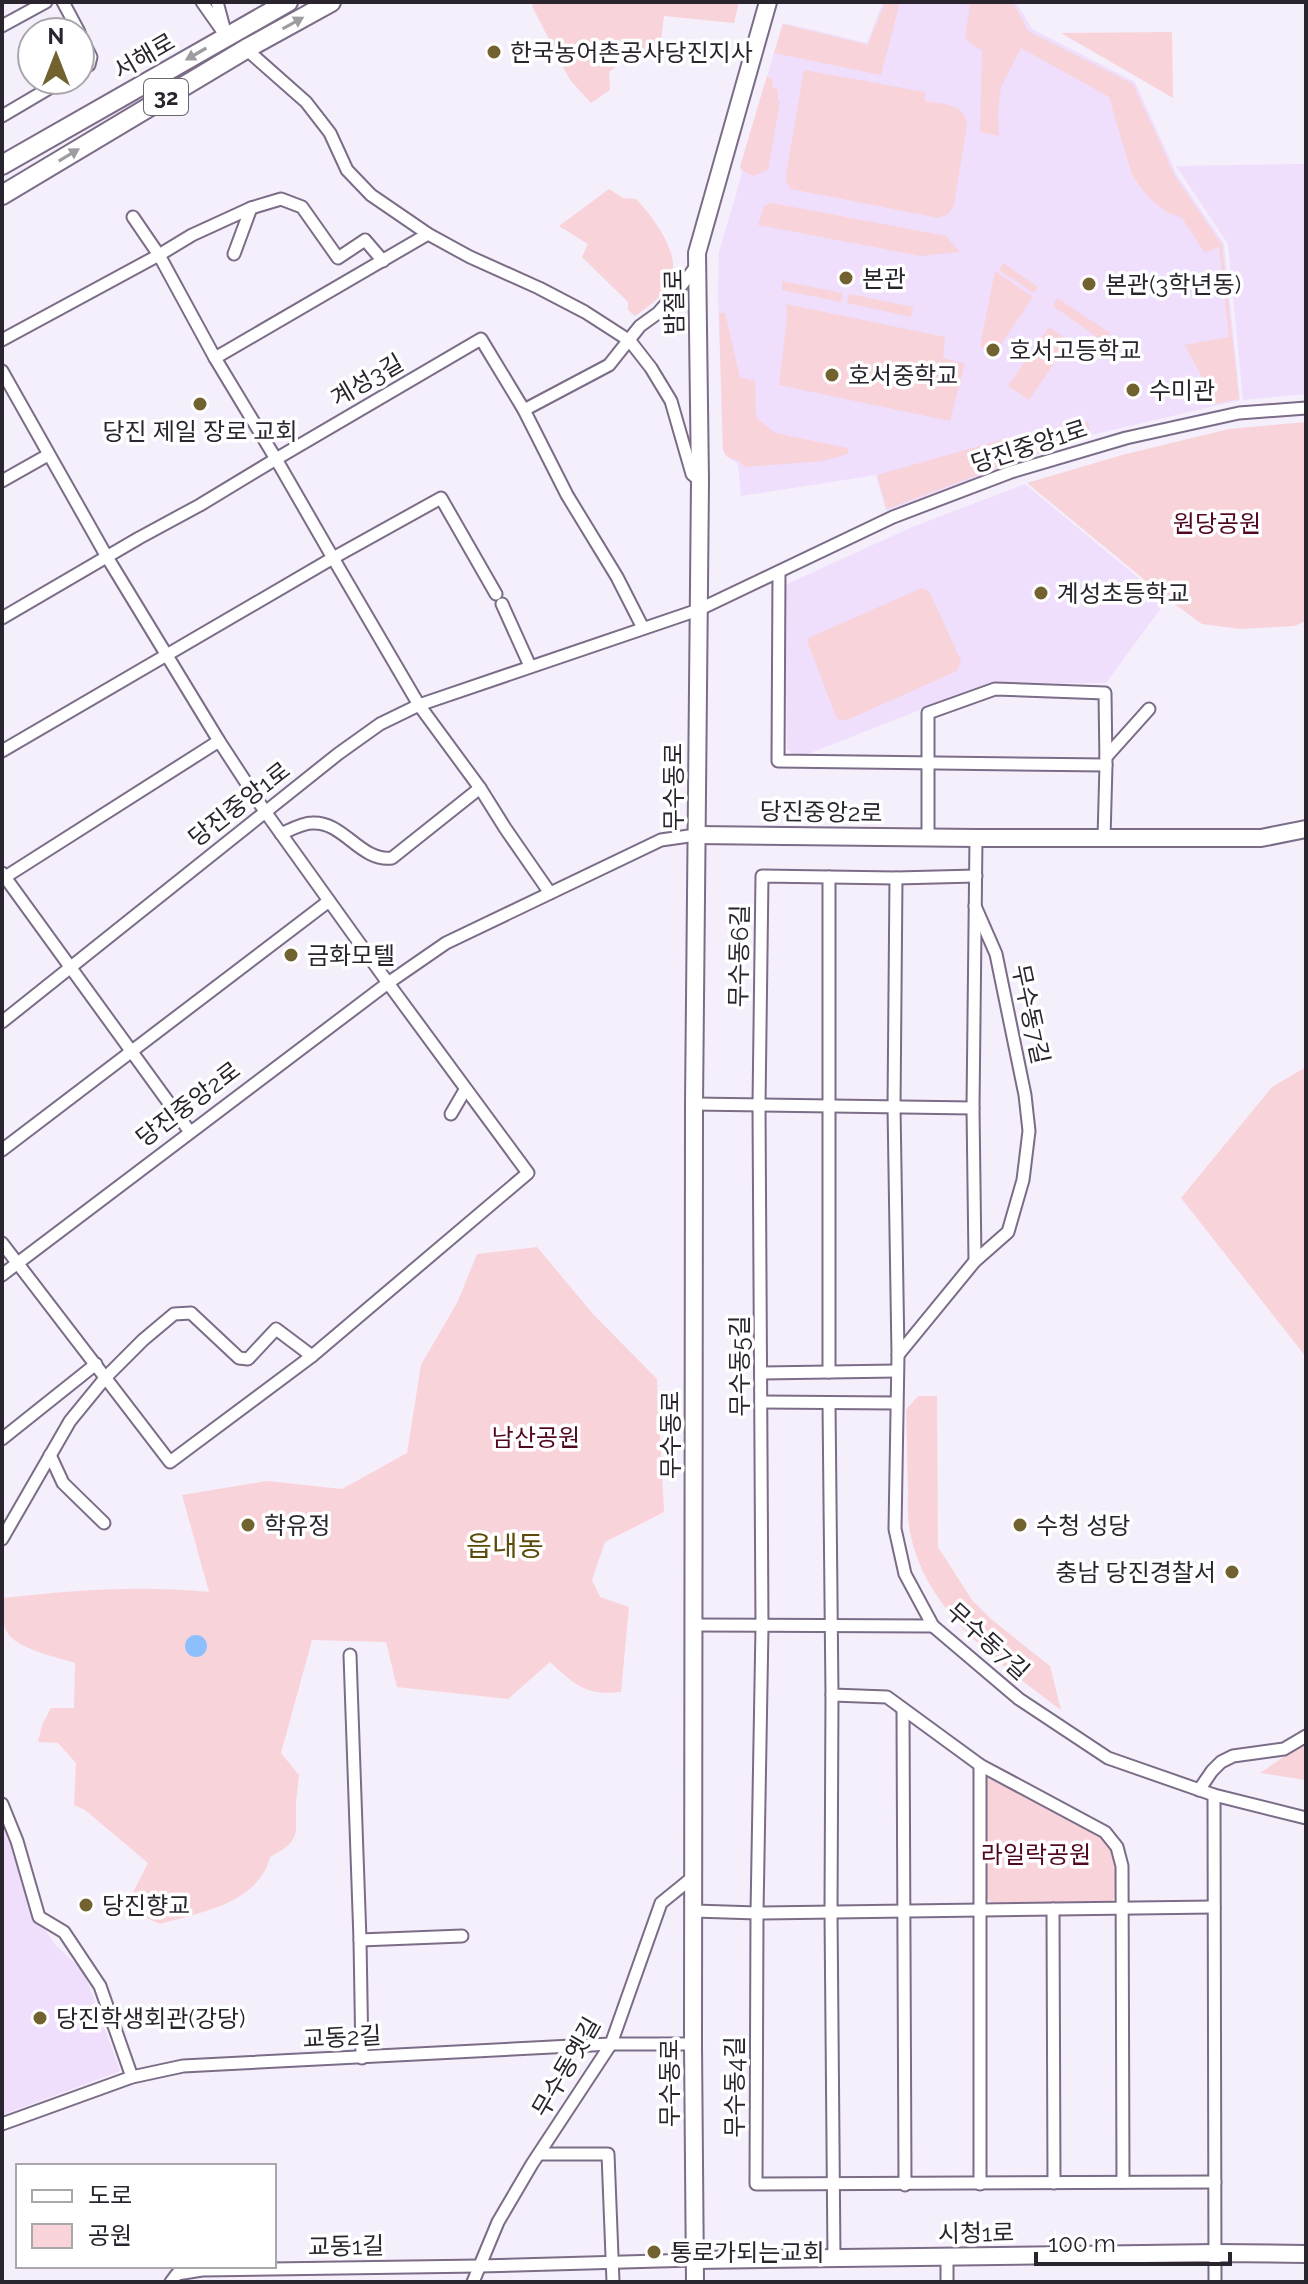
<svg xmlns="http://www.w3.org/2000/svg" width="1308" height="2284" font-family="Raleway,'Noto Sans KR',sans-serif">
<rect width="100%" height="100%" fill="#f5eefb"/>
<!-- built -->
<g fill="#efdefc">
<polygon points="883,2 1016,2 1032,29 1135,82 1177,175 1224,244 1240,400 1091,435 886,511 876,475 741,496 738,464 726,456 723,450 718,293 719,252 739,184 742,171 740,167 783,23 867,43"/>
<polygon points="1306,164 1306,394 1243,400 1228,244 1176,166"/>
<polygon points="1025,484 1166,601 1106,683 989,683 797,758 787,749 785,585 910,528"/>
<polygon points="2,1816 36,1917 56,1946 78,1966 86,1978 120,2071 2,2115"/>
</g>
<!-- green -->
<g fill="#f8d4da">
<polygon points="535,2 739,2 734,23 664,16 659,56 635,52 609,72 610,90 591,103 570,80 532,6"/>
<polygon points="885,2 900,2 881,75 774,53 783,24 868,45"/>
<polygon points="933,2 1013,2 1028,31 1133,84 1175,176 1222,245 1239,399 1210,405 1203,379 1185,345 1229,337 1219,247 1205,253 1182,218 1165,211 1147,196 1132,175 1109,97 1021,48 1001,87 998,112 999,136 980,132 982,50 972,45 965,38 970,5"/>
<polygon points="1172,32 1173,98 1061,33"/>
<path d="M 804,70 L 925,92 L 925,101 C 942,104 965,103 967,125 L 954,205 L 948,214 L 939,218 L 791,189 L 786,181 L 786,175 Z"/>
<polygon points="767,76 773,80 772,86 778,90 778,101 780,102 768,170 753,176 742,170 740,167"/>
<path d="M 609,189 L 623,198 L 636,199 C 653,217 681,253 671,279 C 665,295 648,307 635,316 L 628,310 L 628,302 L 582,257 L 588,244 L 559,226 Z"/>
<polygon points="772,203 946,236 960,252 921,256 758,225 764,206"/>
<polygon points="1003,263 1038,287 1034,293 999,270"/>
<polygon points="995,271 1033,297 994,355 980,346"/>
<polygon points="782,281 843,293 841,302 782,290"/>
<polygon points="849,294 913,307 911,317 847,303"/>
<polygon points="1057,298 1110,333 1104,342 1053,306"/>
<polygon points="786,304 945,337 943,358 965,364 950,421 779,385 787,318"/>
<path d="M 719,313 L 725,313 L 740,377 L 755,381 L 756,417 L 775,433 L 848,448 L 848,454 L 823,461 L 746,467 C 743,466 742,464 740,462 C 732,457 729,461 723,450 Z"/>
<polygon points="1049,327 1069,341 1029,400 1008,386"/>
<polygon points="1088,422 1090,433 887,509 877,475 1004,439"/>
<polygon points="1306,422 1306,621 1294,626 1240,629 1202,624 1169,600 1027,483 1122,455 1229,429"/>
<polygon points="922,588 929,591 961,661 957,671 847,720 837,719 807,641 810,637"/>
<polygon points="1306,1067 1306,1357 1181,1198 1272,1087"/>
<path d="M 537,1247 L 593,1314 L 657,1379 L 664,1512 L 605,1542 L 592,1580 L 600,1597 L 629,1607 L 621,1692 C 586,1696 575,1685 550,1662 L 508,1699 L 397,1687 L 386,1642 L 312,1640 L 281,1753 L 299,1775 C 298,1784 297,1793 296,1802 C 295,1833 303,1840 270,1857 C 258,1904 200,1912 160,1924 L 125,1908 L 148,1863 L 85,1810 L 74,1805 L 76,1763 L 58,1743 L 38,1742 L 42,1725 L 51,1708 L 74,1708 L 75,1663 C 56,1657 13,1648 6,1630 C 1,1620 2,1609 2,1598 C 74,1590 137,1585 209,1592 L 182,1495 L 267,1481 L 342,1489 L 407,1453 L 421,1365 L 458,1301 L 477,1254 Z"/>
<path d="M 918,1396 L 937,1396 L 938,1547 L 972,1600 L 991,1619 L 1050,1666 L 1061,1710 C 999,1663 921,1609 909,1526 C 907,1514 908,1501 908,1489 C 907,1463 907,1436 906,1410 Z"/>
<polygon points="1306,1742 1306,1780 1260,1773"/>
<polygon points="985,1774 1104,1833 1118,1858 1118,1893 1111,1902 992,1903 986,1898"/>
</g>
<!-- water -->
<circle fill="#8cbffc" cx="196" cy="1646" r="11"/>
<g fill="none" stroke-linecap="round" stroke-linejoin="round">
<!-- street casing -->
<g stroke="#7b6c87" stroke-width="15">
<g id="street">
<polyline points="63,2 79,32"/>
<polyline points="202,2 226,36"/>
<polyline points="217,2 224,28"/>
<polyline points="2,26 46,2"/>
<polyline points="80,35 91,57 89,65 80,70"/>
<polyline points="246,49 306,102 330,133 347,170 371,195 428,234 470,257 539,288 585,312 630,341 651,368 671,401 692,474 700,481"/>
<polyline points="2,116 63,80"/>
<polyline points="251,208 281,199 302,207 338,258 365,240 383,261"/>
<polyline points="234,254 251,208 192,235 159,255 215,358 276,459 481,339 524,410 567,495 617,577 643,628"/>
<polyline points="2,340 159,255 133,217"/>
<polyline points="215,358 428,234"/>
<polyline points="2,371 107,557 219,741 264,810 388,983 528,1173 312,1356 170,1462 2,1243"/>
<polyline points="524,410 609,365 640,326 658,313 675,294 697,265"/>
<polyline points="2,481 48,455"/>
<polyline points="779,572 778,761 1106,765"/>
<polyline points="502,604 530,666"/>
<polyline points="2,618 139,538 200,505 276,459 333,558 441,498 496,594"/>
<polyline points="2,751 333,558 419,705 480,788 505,828 550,893"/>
<polyline points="1106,757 1149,709"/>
<path d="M 281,834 C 290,830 302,823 312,823 C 344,821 360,862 392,858 L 480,788"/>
<polyline points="928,837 928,713 995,689 1105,693 1106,765 1104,838"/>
<polyline points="2,873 190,1132"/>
<polyline points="976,876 896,878 762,876 759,1105 762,1627 757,1913 756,2184 1215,2182"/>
<polyline points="829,877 829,1372"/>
<polyline points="896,878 894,1107 898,1355 895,1529 905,1574 933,1626 1019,1699 1108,1758 1214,1795 1306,1818"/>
<polyline points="2,879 219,741"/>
<polyline points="2,1022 338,754 380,724 419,705 698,610 893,517 1011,472 1126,438 1239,413 1306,408"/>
<polyline points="694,1104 973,1108"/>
<polyline points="451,1114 465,1090"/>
<polyline points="2,1150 329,901"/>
<polyline points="975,1261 973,1108 976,838"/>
<polyline points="2,1275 388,983 446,943 661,840 696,835"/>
<polyline points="898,1355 975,1261 1008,1232 1023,1180 1029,1131 1025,1095 996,954 975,906"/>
<polyline points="761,1373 897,1371"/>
<polyline points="761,1402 896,1403"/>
<polyline points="829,1403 832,1695 831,1912 834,2258"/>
<polyline points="2,1439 96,1364"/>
<polyline points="50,1455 63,1483 104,1523"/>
<polyline points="2,1539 70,1421 106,1377 143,1340 174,1314 191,1313 239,1358 248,1359 276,1329 312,1356"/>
<polyline points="695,1625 933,1626"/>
<polyline points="350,1655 360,1940 362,2058"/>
<polyline points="832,1695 887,1697 980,1765 1105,1832 1117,1847 1122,1866 1123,2182"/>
<polyline points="903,1710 905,2185"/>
<polyline points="980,1765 980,2184"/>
<polyline points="1199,1790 1212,1771 1221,1762 1233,1756 1284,1749 1306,1736"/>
<polyline points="1214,1795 1215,2282"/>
<polyline points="2,1804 17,1841 39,1917 64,1932 100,1986 132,2077"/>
<polyline points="1053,1909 1054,2183"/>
<polyline points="694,1911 757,1913 1214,1907"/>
<polyline points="360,1940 462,1936"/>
<polyline points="2,2124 132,2077 183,2066 611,2044 693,2044"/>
<polyline points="539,2154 608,2154 613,2282"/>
<polyline points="947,2258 947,2282"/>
<polyline points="171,2282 177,2274 202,2270 479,2266 695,2260"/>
<polyline points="473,2282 498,2222 532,2164 611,2044 661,1903 693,1877"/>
</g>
</g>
<!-- secondary casing -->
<g stroke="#7b6c87" stroke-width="20">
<g id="secondary">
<polyline points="696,835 976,838 1261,838 1306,829"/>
<polyline points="695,2260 1216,2253 1306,2254"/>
<polyline points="695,2282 693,2044 694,1104 700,481 697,253 768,2"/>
</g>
</g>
<!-- primary casing -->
<g stroke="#7b6c87" stroke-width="22">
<g id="primary">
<polyline points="2,165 288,2"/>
<polyline points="2,195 246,49 331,2"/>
</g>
</g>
<!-- street -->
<use href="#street" stroke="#fff" stroke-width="11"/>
<!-- secondary -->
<use href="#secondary" stroke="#fff" stroke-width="16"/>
<!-- primary -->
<use href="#primary" stroke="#fff" stroke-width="18"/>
</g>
<!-- one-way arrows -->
<defs><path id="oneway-solid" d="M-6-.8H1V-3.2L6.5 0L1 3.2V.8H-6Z" transform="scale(2)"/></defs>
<g fill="#9f9ca1">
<use href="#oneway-solid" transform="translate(293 23) rotate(-29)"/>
<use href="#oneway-solid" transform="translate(196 54) rotate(150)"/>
<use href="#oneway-solid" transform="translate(69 155) rotate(-31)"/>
</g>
<!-- markers -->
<g fill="#716230" stroke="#fff" stroke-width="3">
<circle cx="494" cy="52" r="8"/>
<circle cx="846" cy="278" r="8"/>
<circle cx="1089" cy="284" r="8"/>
<circle cx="993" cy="350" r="8"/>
<circle cx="832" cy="375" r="8"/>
<circle cx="1133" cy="390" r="8"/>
<circle cx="200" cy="404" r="8"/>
<circle cx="1041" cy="593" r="8"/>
<circle cx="291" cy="955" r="8"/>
<circle cx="248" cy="1525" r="8"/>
<circle cx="1020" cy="1525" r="8"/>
<circle cx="1232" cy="1572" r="8"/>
<circle cx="86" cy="1905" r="8"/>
<circle cx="40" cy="2018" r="8"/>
<circle cx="654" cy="2252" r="8"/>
</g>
<g text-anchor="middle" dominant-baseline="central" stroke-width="7" stroke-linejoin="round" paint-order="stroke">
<!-- shield labels -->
<rect fill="#fff" stroke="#6a666d" stroke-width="2" x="144" y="79" width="44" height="36" rx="6"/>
<g font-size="22" font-weight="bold" fill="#2a242f">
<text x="166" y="97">32</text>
</g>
<!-- poi labels -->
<g font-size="24" fill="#2a242f" stroke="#fff" text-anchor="start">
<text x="510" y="52">한국농어촌공사당진지사</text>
<text x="862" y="278">본관</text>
<text x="1105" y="284">본관(3학년동)</text>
<text x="1009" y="350">호서고등학교</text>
<text x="848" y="375">호서중학교</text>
<text x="1149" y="390">수미관</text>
<text x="200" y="431" text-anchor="middle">당진 제일 장로 교회</text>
<text x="1057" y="593">계성초등학교</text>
<text x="307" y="955">금화모텔</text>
<text x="264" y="1525">학유정</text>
<text x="1036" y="1525">수청 성당</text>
<text x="1216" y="1572" text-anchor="end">충남 당진경찰서</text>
<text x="102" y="1905">당진향교</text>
<text x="56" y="2018">당진학생회관(강당)</text>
<text x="670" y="2252">통로가되는교회</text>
</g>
<!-- street labels -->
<g font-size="24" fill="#2a242f" stroke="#fff">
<text transform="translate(144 56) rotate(-30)">서해로</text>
<text transform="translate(674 302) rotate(-91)">밤절로</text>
<text transform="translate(367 380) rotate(-30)">계성3길</text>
<text transform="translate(1029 446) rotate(-18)">당진중앙1로</text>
<text transform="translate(673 787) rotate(-90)">무수동로</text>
<text transform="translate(239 804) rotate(-38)">당진중앙1로</text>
<text transform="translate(821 812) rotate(1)">당진중앙2로</text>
<text transform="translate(739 956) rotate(-89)">무수동6길</text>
<text transform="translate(1031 1014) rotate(78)">무수동7길</text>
<text transform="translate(188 1104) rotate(-37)">당진중앙2로</text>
<text transform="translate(739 1366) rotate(-90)">무수동5길</text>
<text transform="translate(670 1435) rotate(-90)">무수동로</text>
<text transform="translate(988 1641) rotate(42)">무수동7길</text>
<text transform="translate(342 2037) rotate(-3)">교동2길</text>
<text transform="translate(566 2067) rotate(-60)">무수동옛길</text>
<text transform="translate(669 2083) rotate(-90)">무수동로</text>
<text transform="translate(734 2087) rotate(-90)">무수동4길</text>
<text transform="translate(976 2233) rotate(-1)">시청1로</text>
<text transform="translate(346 2246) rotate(-1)">교동1길</text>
</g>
<!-- park labels -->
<g font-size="24" fill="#520721" stroke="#fff">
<text x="1217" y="523">원당공원</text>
<text x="536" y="1437">남산공원</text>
<text x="1036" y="1854">라일락공원</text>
</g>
<!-- quarter labels -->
<g font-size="28" fill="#5b4a0a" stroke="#fff">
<text x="505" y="1546">읍내동</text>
</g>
</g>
<!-- border -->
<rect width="1308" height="2284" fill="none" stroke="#2a242f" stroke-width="8"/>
<!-- legend -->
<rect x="16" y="2164" width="260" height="104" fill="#ffffff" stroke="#aaa7ac" stroke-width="2"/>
<rect x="32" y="2190" width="40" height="12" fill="#ffffff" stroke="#aaa7ac" stroke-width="2"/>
<text x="88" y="2204" font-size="24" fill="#2a242f">도로</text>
<rect x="32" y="2224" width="40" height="24" fill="#f8d4da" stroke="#aaa7ac" stroke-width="2"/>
<text x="88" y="2244" font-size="24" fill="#2a242f">공원</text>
<!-- north arrow -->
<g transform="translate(56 56)"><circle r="38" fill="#ffffff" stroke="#aaa7ac" stroke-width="2"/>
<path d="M0-6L14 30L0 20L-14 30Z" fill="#716230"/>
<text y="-12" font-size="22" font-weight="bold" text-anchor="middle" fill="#2a242f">N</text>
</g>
<!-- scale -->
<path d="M1036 2252v12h194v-12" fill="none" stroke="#2a242f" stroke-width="4"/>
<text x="1048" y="2252" font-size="24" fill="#2a242f" stroke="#ffffff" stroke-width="6" paint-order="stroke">100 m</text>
</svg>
